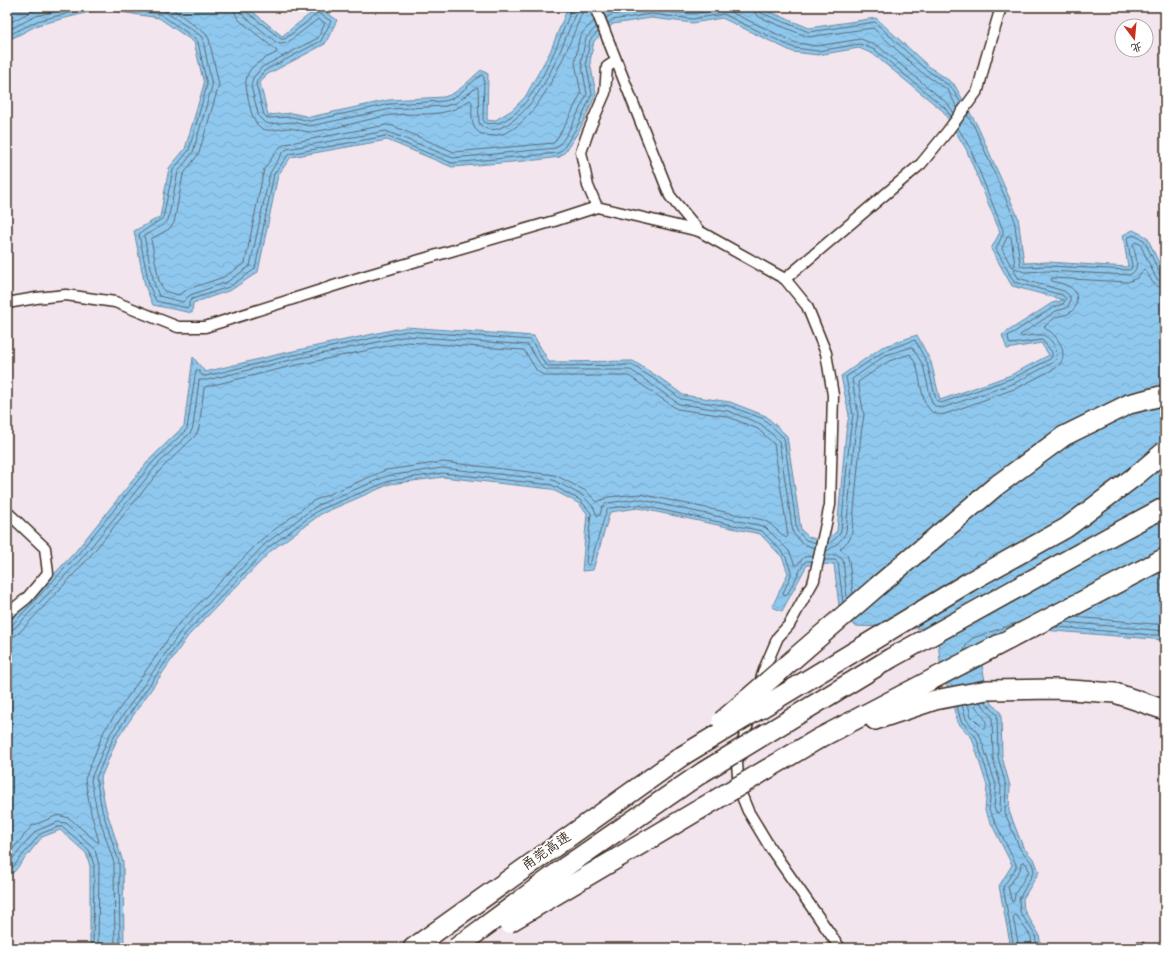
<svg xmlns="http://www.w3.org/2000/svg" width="1172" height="955" font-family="Dekko,'LXGW WenKai TC',sans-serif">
<defs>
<pattern id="water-waves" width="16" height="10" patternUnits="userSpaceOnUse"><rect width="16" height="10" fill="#8fc8ee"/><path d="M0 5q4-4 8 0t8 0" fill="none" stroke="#7caccc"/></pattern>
</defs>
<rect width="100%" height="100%" fill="#f3e5ee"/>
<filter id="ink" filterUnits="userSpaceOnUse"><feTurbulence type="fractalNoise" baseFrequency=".025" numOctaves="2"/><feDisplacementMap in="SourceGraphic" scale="8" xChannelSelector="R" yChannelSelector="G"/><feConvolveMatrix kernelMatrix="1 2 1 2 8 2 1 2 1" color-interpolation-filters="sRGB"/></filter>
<g filter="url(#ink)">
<!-- water -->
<path fill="url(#water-waves)" stroke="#6d899b" d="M 7,7 L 247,7 L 282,36 L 319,7 L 337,20 L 325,44 L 266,75 L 260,83 L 268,115 L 292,113 L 310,117 L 389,100 L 444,97 C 459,93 469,80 481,70 L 488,74 L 487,120 L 494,121 L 512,110 L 525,97 L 550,52 L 568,7 L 759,7 L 809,28 L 876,18 L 927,65 L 954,84 L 977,125 L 1018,217 L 1024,263 L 1048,262 L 1128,267 L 1123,235 L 1133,230 L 1147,237 L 1165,276 L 1165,640 L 1043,630 L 979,651 L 989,700 L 1001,713 L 1002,757 L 1010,786 L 1009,811 L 1023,847 L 1035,861 L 1039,872 L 1023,899 L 1024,910 L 1039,934 L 1041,947 L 1040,948 L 1011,948 L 999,886 L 1012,865 L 985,811 L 987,786 L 972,738 L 958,723 L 940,662 L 937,629 L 854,626 L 839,606 L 834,564 L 807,565 L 782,611 L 772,607 L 788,573 L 782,557 L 760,534 L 638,508 L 610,512 L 593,570 L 582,571 L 587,513 L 578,503 L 551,489 L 443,477 L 390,484 L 321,514 L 272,550 L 188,636 L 117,739 L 100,780 L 106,809 L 123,862 L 124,948 L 90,948 L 90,866 L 86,853 L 60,830 L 42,837 L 14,872 L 7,875 L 7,624 L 75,552 L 150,459 L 184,426 L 193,357 L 205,372 L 284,353 L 406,327 L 534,336 L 549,362 L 633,361 L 660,378 L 683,395 L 730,402 L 766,416 L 787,436 L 801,530 L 809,537 L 825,542 L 837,531 L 846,432 L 849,415 L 841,376 L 882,347 L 917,335 L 931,362 L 940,400 L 1011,375 L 1049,355 L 1041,343 L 1007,349 L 1002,335 L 1052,303 L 1064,300 L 1012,286 L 991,249 L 1000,232 L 966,149 L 943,111 L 873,54 L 859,48 L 818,55 L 793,52 L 722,18 L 693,23 L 651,18 L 613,24 L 594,41 L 590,62 L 596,94 L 580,129 L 566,151 L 560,157 L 536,160 L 452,167 L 387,140 L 291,157 L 278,175 L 258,272 L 231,290 L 193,303 L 192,313 L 153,305 L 145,286 L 134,231 L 160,217 L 169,168 L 185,149 L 204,84 L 194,42 L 159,18 L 101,9 L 38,25 L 7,41 Z"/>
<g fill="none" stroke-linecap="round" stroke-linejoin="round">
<!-- shore -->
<g stroke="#5d6971" stroke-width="1">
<polyline points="115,7 160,14 196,39 198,42 207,85 189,150 173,170 163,218 139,234 149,285 156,301 187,308 189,307 189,302 192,299 229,287 255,269 274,174 289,154 386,136 452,163 558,153 563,149 577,127 592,94 586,62 590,40 598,32"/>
<polyline points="148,7 163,10 201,36 203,40 212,86 193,152 178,172 168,220 165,224 144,236 154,283 159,296 183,302 190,295 227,282 250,266 270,173 283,152 287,149 386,131 453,158 556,148 564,139 572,125 587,94 581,61 586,38 596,27"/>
<polyline points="170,7 206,34 209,39 219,85 199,153 183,175 174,223 169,229 151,239 159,281 164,291 179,295 188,289 224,277 245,263 264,169 279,148 285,144 386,125 393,126 454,152 554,143 567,122 581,93 575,63 579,39 583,32 594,21"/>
<path d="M 234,7 L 235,13 L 239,20 L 277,51 L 276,53 C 259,61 241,69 247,92 C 249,102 251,121 261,128 C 269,133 281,128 290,128 C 297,129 304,132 311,132 C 338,129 365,119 392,115 C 410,113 431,116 449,111 C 457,109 463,104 470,100 L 472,102 C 472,115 469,131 485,135 C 533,145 568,47 582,13 L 582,7"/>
<path d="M 240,7 L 240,11 L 243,15 L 276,42 L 281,44 L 287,43 L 318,19 L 325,23 L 318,38 L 262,67 L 253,78 L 251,86 L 259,117 L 264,122 L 269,124 L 292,122 L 310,126 L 391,109 L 445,106 L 456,103 L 477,87 L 478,88 L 479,123 C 483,130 493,131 500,128 C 540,111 561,49 576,12 L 576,7"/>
<path d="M 245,7 L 247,12 L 281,39 L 285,39 L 318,13 L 331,21 L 321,41 L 264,71 L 257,81 L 256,84 L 264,115 L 267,118 L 292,117 L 310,121 L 390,104 L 445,101 C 461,97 468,83 482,75 L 484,77 L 483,120 L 486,123 C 522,131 552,59 562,33 C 565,25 570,16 571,7"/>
<polyline points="754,7 755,13 759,17 808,37 873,28 921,72 948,90 957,108"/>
<polyline points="759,7 759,10 761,13 809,32 875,22 924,68 951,87 961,103"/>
<polyline points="606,18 611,15 651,9 692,14 724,9 796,43 817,46 861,39 878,46 948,104 954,113"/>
<polyline points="608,23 612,20 651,14 693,19 723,14 794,48 818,51 860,44 875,50 945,108 951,117"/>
<polyline points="7,24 32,11 47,7"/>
<polyline points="7,31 36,16 72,7"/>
<polyline points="7,36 37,21 92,7"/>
<polyline points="967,115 974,126 1014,218 1020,263 1021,266 1024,267 1048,266 1128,270 1131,269 1132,266 1127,238 1133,235 1144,240 1160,274 1165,277"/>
<polygon points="1008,236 1010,236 1011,237 1015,265 1014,267 1011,266 1002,249"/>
<polyline points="828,545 840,534 841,531 850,433 853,415 846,377 884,351 915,340 927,363 936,400 941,403 1013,378 1050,359 1052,356 1052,352 1042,340 1011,344 1009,343 1008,336 1054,307 1063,304 1066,299 1062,295 1014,282 996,249 1003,234 1003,230 970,148 958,128"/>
<path d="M 826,551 C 834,548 843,539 846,532 L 855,434 L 858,415 L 852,379 L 886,355 L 912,347 L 923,365 L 932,403 L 936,407 L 942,408 L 1015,383 L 1054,362 C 1062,354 1051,336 1042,335 C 1036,334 1028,336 1022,337 L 1020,335 L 1056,311 L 1067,308 L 1070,302 L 1070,296 L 1064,291 L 1018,278 L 1014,270 L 1015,268 L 1024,272 L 1048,271 L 1129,275 C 1142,270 1135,255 1133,244 L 1136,242 L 1140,244 L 1156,278 L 1160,281 L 1165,282"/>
<polyline points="825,555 836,555 843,560 847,599"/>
<polyline points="824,560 835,560 838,562 843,603"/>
<path d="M 853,594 L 849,561 L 847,555 L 840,549 L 850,539 L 852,532 L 861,434 L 864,415 L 858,382 L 889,361 L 910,354 C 912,358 916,363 917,368 C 922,384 921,419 945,414 L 1017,388 L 1056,368 C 1069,358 1062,342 1051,332 C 1048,330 1046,330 1044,327 C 1048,323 1054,318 1059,316 C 1064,315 1067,315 1071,312 C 1080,305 1078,290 1068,286 C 1063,283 1057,283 1052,281 L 1051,280 L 1052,278 L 1128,282 L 1137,278 L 1144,269 C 1152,277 1150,287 1165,288"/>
<polyline points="1074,617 1165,625"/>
<polyline points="1064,622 1165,631"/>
<polyline points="7,626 12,625 78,554 153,462 187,429 196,370 198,370 202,375 206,376 285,357 406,331 531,340 545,364 548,366 632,365 657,381 681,399 729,406 764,419 784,438 797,531 806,540 816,543"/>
<polyline points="1056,627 1165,636"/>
<polyline points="7,631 15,628 82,558 157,465 191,432 193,427 199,380 207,380 286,361 407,336 528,345 542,367 547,370 631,370 679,404 728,411 761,424 779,441 793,533 803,544 815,548"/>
<polyline points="7,637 14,636 19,633 86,561 161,469 196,435 199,428 204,388 205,387 288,367 407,342 524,350 537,371 545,376 629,376 677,409 726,416 758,429 774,444 788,536 786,538 769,523 763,520 640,494 608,497 597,502 586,491 555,475 443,462 386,470 313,501 262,539 177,626 104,731 85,779 91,813 99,842 97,842 69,818 58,815 32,826 7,856"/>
<polyline points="964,651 967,643 973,638 1020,622"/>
<polyline points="985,701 997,715 998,757 1006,786 1005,813 1020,849 1032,863 1034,871 1019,899 1020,912 1035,935 1037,948"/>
<path d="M 968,704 L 971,716 L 983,728 L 985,729 C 990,718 977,713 974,703"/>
<polyline points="962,705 966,719 980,736 996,785 994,808 996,812 998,813 1000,811 1001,787 993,758 992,717 980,702"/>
<polyline points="957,706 961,721 976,737 991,785 989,810 1016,864 1016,868 1003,887 1014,948"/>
<polygon points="1024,862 1027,865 1029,871 1015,894 1014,901 1012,902 1008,887 1020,870 1021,863"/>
<polyline points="7,865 36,831 58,822 66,823 92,846 95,850 99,865 98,948"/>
<polyline points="7,870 12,868 40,834 58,827 63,827 89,850 94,865 93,948"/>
<polyline points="115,948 114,863 97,811 91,781 92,776 110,734 181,631 266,543 318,505 387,476 442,468 553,480 583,496 594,508 597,516 600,515 602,507 607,503 638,499 762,526 766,528 789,551 795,565 797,565 804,557 813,556"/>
<polyline points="120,948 119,862 102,810 96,778 114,736 185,634 269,547 319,510 389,481 442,473 552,485 580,500 591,513 586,563 588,565 590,564 607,509 610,508 638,505 762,531 785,555 791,571 791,575 783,593 784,596 787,595 804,563 806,561 812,561"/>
<polyline points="1019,948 1013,917 1015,915 1017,916 1031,937 1032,948"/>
</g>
<!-- street casing -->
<g stroke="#3b2a1e" stroke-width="13">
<g id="street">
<polyline points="595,7 670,196 699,231"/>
<polyline points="597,207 588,186 581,152 588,132 605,93 607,67 616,61"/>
<polyline points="785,279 921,164 947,132 978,90 985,62 1001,7"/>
<polyline points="7,303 36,298 66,295 115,302 178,327 205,327 365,276 554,221 597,207 699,231 785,279 807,306 826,353 833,395 830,505 814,580 789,625 778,637 765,667 759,685"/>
<polyline points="7,512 45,548 48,573 27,598 7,614"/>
<polyline points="750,716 737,763 739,789 748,811 771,849 840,948"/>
<polyline points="1138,948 1141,948"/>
</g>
</g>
<!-- highway casing -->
<g stroke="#3b2a1e" stroke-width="22">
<g id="highway">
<polyline points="879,585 996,486 1064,436 1129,404 1165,395"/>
<polyline points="875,720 935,700 987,690 1055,689 1115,693 1165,710"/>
<polyline points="818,739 1165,558"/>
<polyline points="413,948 682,756"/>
</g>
</g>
<!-- street -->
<use href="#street" stroke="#fff" stroke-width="10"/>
<!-- highway -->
<use href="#highway" stroke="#fff" stroke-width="19"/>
<!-- highway-bridge casing -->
<g stroke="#3b2a1e" stroke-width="22" stroke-linecap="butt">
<g id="highway-bridge">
<polyline points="722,721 879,585"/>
<polyline points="682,756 969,582 1066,528 1138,474 1165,451"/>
<polyline points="508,923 818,739"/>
<polyline points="456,948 568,865 703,772 891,658 1109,537 1165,507"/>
</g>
</g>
<!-- highway-bridge -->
<use href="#highway-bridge" stroke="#fff" stroke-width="19"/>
</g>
</g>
<g text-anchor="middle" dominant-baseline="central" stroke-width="3.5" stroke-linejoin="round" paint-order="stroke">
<!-- street labels -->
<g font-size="14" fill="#3b2a1e" stroke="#fff">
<text transform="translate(547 852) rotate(-35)">甬莞高速</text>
</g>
</g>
<!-- margin -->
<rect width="1172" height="955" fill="none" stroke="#fff" stroke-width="24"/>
<rect x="12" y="12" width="1148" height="931" fill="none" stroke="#3b2a1e" stroke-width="1.5" filter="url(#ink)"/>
<!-- north arrow -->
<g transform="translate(1134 38) rotate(164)"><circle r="19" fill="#ffffff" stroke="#b1aaa5"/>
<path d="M0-3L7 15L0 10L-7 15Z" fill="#c8321e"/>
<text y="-6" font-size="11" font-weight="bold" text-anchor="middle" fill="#3b2a1e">北</text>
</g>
</svg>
